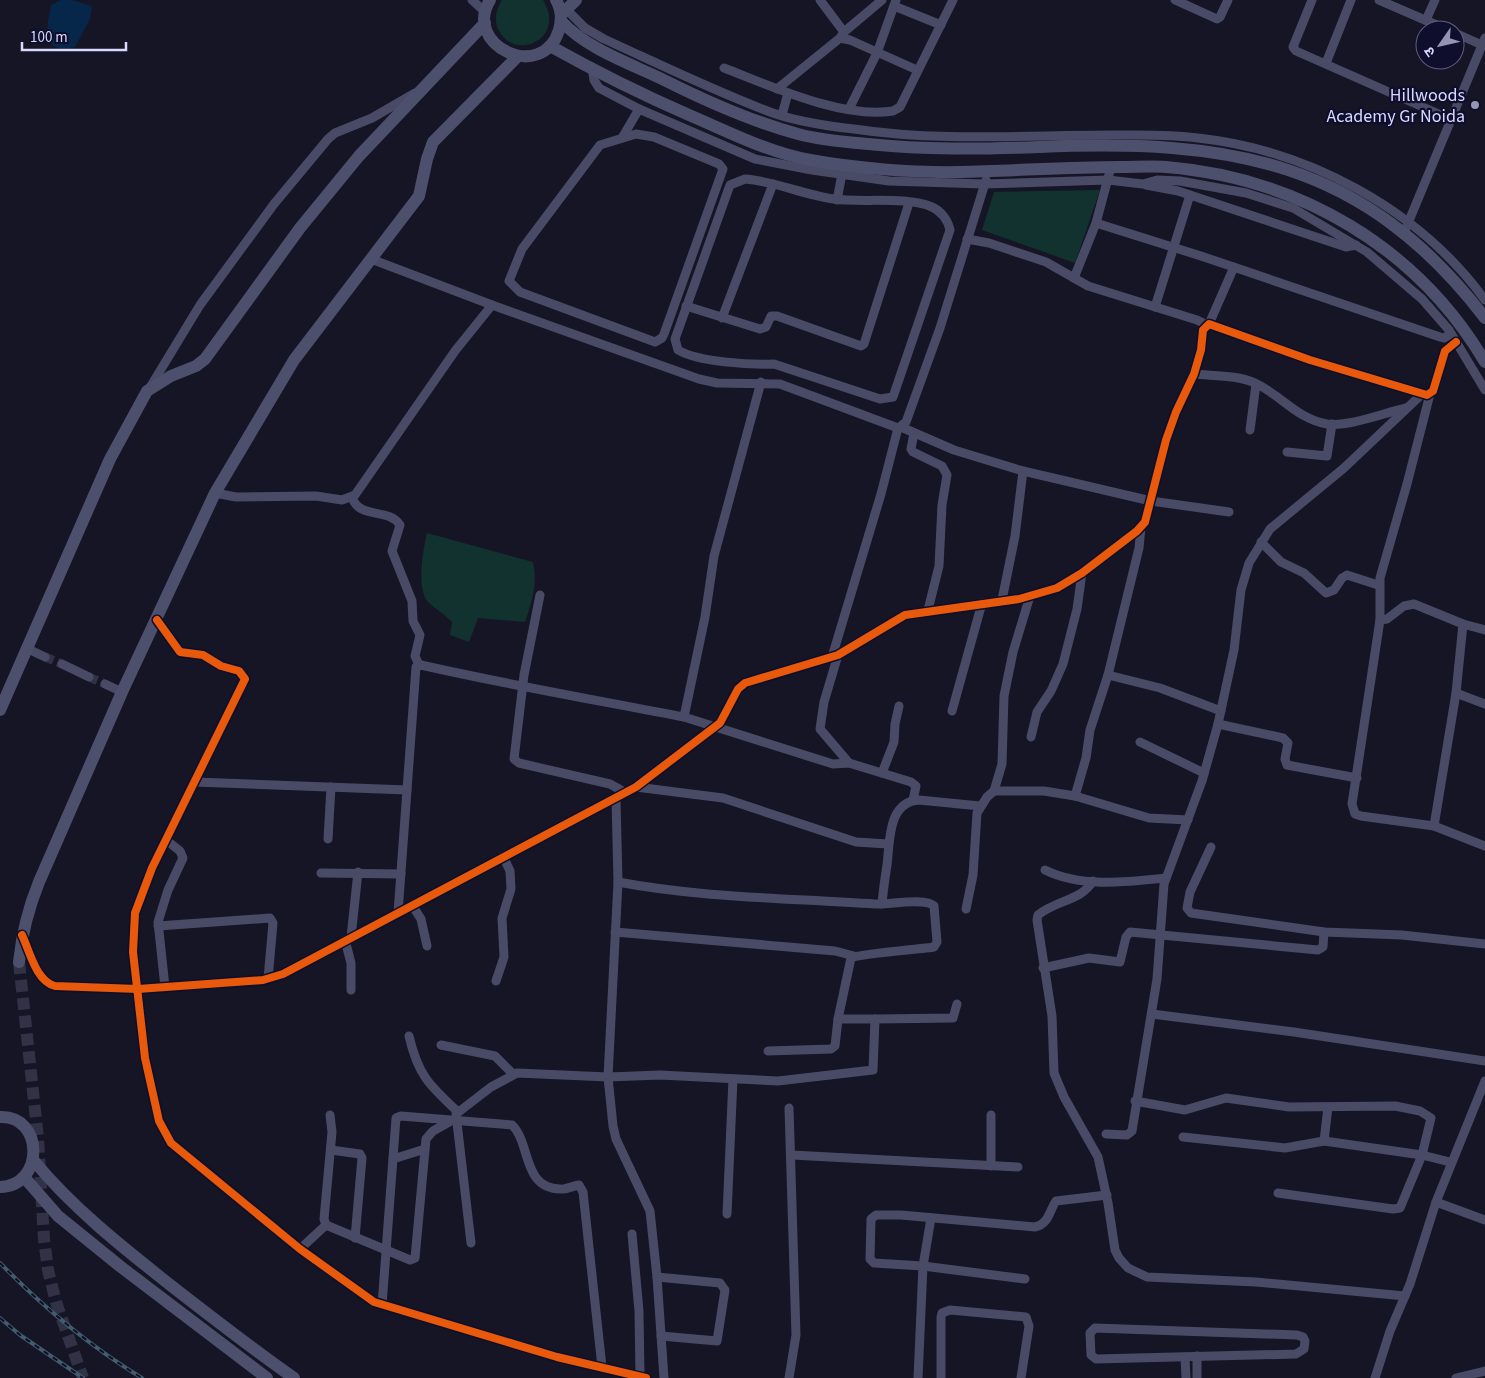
<svg xmlns="http://www.w3.org/2000/svg" width="1485" height="1378" font-family="'Source Sans 3','Noto Sans Devanagari',sans-serif">
<rect width="100%" height="100%" fill="#151525"/>
<!-- green -->
<g fill="#11322f">
<path d="M 502,0 L 543,0 C 567,37 515,64 498,29 C 494,19 496,9 502,0 Z"/>
<polygon points="1100,190 1075,263 982,230 994,192"/>
<path d="M 427,533 L 533,562 C 538,584 532,602 525,622 L 478,618 L 469,642 L 450,635 L 452,622 C 446,615 428,604 426,599 C 417,585 423,549 427,533 Z"/>
</g>
<!-- water -->
<path fill="#062749" d="M 61,0 L 72,0 L 92,6 L 90,19 L 75,47 C 39,54 47,28 51,5 Z"/>
<g fill="none" stroke-linecap="round" stroke-linejoin="round">
<!-- street-tunnel -->
<g stroke="#323246" stroke-width="9" stroke-dasharray="9 4.5" stroke-linecap="butt">
<polyline points="45,657 62,664"/>
<polyline points="89,677 105,684"/>
</g>
<!-- secondary-tunnel -->
<polyline stroke="#323246" stroke-width="12" stroke-dasharray="12 6" stroke-linecap="butt" points="19,962 38,1138 44,1239 48,1270 56,1302 83,1378"/>
<!-- street -->
<g stroke="#494b66" stroke-width="9">
<polyline points="472,0 485,12"/>
<polyline points="820,0 844,32"/>
<polyline points="1175,0 1217,19 1220,17 1228,0"/>
<polyline points="1312,0 1293,47 1296,51 1450,119"/>
<polyline points="1379,0 1448,30"/>
<polyline points="894,6 941,25"/>
<path d="M 567,10 L 585,28 L 604,39 C 659,64 714,91 770,112 C 797,122 827,126 854,129 C 940,142 1026,135 1112,135 C 1140,135 1170,134 1198,138 C 1308,150 1419,209 1485,300"/>
<polyline points="1426,20 1435,0"/>
<polyline points="1455,33 1482,45"/>
<polyline points="840,38 844,32 882,0"/>
<polyline points="1326,63 1351,0"/>
<polyline points="592,67 594,80 599,88 639,109 755,159 812,170 889,181 984,184 1108,180 1143,184 1157,180 1180,181 1246,193 1293,208 1367,252 1422,299 1449,330 1485,390"/>
<path d="M 724,68 C 771,86 842,119 893,111 L 900,107 L 953,0"/>
<polyline points="777,89 840,38 850,40 917,70"/>
<polyline points="849,109 877,53 896,0"/>
<polyline points="782,115 788,93"/>
<polygon points="636,134 654,137 719,164 723,169 664,334 662,338 655,342 520,292 509,281 522,249 600,145"/>
<polyline points="622,138 639,109"/>
<path d="M 745,179 C 775,181 803,195 834,199 C 861,203 906,196 932,207 C 941,211 948,220 950,230 L 893,397 L 880,399 L 774,364 C 750,365 698,362 678,350 L 675,339 L 730,185 Z"/>
<polyline points="1146,185 1178,191 1346,247 1356,245"/>
<polyline points="837,200 842,174"/>
<polyline points="1096,223 1201,256 1440,337 1444,338 1451,334"/>
<polyline points="1406,228 1485,38"/>
<polyline points="967,239 989,243 1046,262 1088,286 1197,320 1207,325"/>
<polyline points="371,259 492,305 699,379 717,383 780,384 898,428 906,422 940,328 986,180"/>
<polyline points="1074,278 1096,223 1111,167"/>
<polyline points="686,306 760,329 766,327 771,316 777,316 861,346 864,344 909,203"/>
<polyline points="1155,307 1190,195"/>
<polyline points="722,318 773,184"/>
<polyline points="1209,324 1234,267"/>
<path d="M 1194,374 C 1213,376 1238,375 1255,383 C 1281,395 1297,419 1327,424 C 1349,427 1384,413 1406,408"/>
<polyline points="149,389 200,305 274,204 328,139 335,133 372,118 415,93"/>
<polyline points="1430,394 1407,484 1380,578 1380,620 1352,804 1355,814 1361,816 1434,826 1485,846"/>
<polyline points="901,427 954,450 1023,471 1151,501 1229,512"/>
<polyline points="1250,430 1256,384"/>
<polyline points="914,433 911,449 913,452 942,466 947,475 942,505 939,566 928,610"/>
<polyline points="1287,452 1327,456 1332,424"/>
<polyline points="215,493 236,497 316,496 342,500 355,495 455,351 492,305"/>
<path d="M 352,497 C 359,520 388,507 400,525 L 392,551 L 412,601 L 413,621 L 420,635 L 415,656 L 419,665"/>
<polyline points="1261,542 1281,562 1304,573 1326,593 1334,590 1342,578 1347,575 1378,585"/>
<polyline points="540,595 524,675 514,759 519,763 610,784 626,793"/>
<polyline points="1002,600 1015,536 1023,471"/>
<polyline points="157,620 180,652 203,655 221,666 239,671 245,679 152,868 135,913 133,952 145,1058 159,1121 171,1143 300,1249 374,1302 557,1357 646,1378"/>
<polyline points="1380,620 1387,619 1404,606 1414,604 1463,624 1485,630"/>
<polyline points="26,648 45,657"/>
<polyline points="838,655 824,702 820,729 849,763"/>
<polyline points="832,657 881,494 898,428"/>
<polyline points="62,664 89,677"/>
<polyline points="1108,675 1160,688 1221,711"/>
<polyline points="105,684 122,692"/>
<polyline points="1456,693 1485,704"/>
<polyline points="952,711 982,603"/>
<polyline points="684,717 833,764 849,763 911,782 916,786 913,800"/>
<polyline points="1218,724 1283,738 1288,743 1285,759 1287,765 1357,778"/>
<polyline points="1031,737 1037,712 1051,691 1063,664 1077,609 1082,573"/>
<polyline points="1140,742 1204,773"/>
<polyline points="882,773 894,742 895,724 899,706"/>
<polyline points="195,782 407,790"/>
<polyline points="636,787 723,798 856,842 888,844"/>
<polyline points="994,791 1002,764 1004,696 1013,652 1030,596"/>
<polyline points="1075,796 1086,758 1090,730 1108,675 1139,548 1141,527"/>
<polyline points="616,799 618,882 608,1077 613,1126 616,1139 650,1211 657,1277 664,1378"/>
<polyline points="1434,826 1456,693 1463,624"/>
<polyline points="328,839 331,787"/>
<polyline points="1211,847 1190,892 1187,908 1191,913 1324,932 1402,935 1485,944"/>
<path d="M 1045,870 C 1081,888 1127,882 1166,878"/>
<polyline points="321,873 401,874"/>
<path d="M 1093,881 C 1081,901 1056,900 1038,915 L 1037,920 L 1052,1016 L 1054,1073 L 1064,1097 L 1098,1157 L 1108,1203 L 1115,1250 L 1119,1258 L 1128,1268 L 1147,1277 L 1256,1282 L 1405,1296"/>
<path d="M 618,882 C 702,898 789,898 875,904 C 889,905 925,897 934,906 L 937,942 L 934,947 C 922,949 856,954 851,958 L 838,1019 L 835,1046 L 831,1049 L 768,1051"/>
<path d="M 882,904 C 883,891 885,878 887,865 C 890,843 887,802 919,800 L 980,806"/>
<polyline points="412,905 421,919 427,946"/>
<polyline points="966,909 973,875 977,813 987,797 994,791 1044,791 1075,796 1149,818 1188,820"/>
<path d="M 398,913 L 416,667 L 421,665 C 509,685 596,700 684,717 L 705,617 L 714,556 L 761,382"/>
<polyline points="158,926 270,918 273,923 268,979"/>
<polyline points="615,932 835,951 854,956"/>
<polyline points="351,937 358,872"/>
<path d="M 23,938 C 31,954 37,981 55,986 L 138,989 L 263,980 L 283,974 L 636,787 L 720,723 L 738,689 L 745,683 L 838,655 L 905,615 L 1019,599 L 1057,588 L 1082,573 L 1137,531 L 1145,522 L 1166,440 L 1176,412 L 1194,374 L 1201,350 L 1203,330 L 1209,324 L 1310,360 L 1427,395 L 1433,391 L 1445,351 L 1456,342"/>
<polyline points="345,940 351,963 351,990"/>
<polyline points="1043,968 1089,958 1120,962 1126,937 1130,932 1318,950 1323,947 1324,932"/>
<polyline points="496,981 504,957 502,918 511,889 510,871 503,856"/>
<polyline points="165,987 158,922 168,890 183,858 180,851 166,840"/>
<polyline points="1152,1014 1294,1032 1485,1061"/>
<polyline points="875,1019 953,1018 957,1004"/>
<path d="M 409,1036 C 418,1075 429,1085 458,1112"/>
<polyline points="441,1045 495,1056 513,1074"/>
<polyline points="1135,1101 1185,1110 1226,1098 1289,1107 1395,1106 1420,1111 1431,1118 1422,1155 1400,1208 1393,1209 1278,1193"/>
<polyline points="789,1108 796,1335 789,1378"/>
<polyline points="330,1115 332,1132 324,1219 326,1225 410,1260 415,1258 426,1139 433,1131 451,1121"/>
<polyline points="991,1115 991,1166"/>
<polyline points="1106,1134 1127,1135 1132,1131 1157,979 1164,884 1202,781 1218,724 1234,650 1241,590 1249,563 1270,529 1344,468 1422,394"/>
<polyline points="1183,1137 1285,1148 1324,1141 1422,1155 1450,1162"/>
<polyline points="1324,1141 1328,1107"/>
<polyline points="331,1150 360,1154 362,1158 355,1238"/>
<polyline points="792,1155 1018,1167"/>
<polyline points="393,1159 425,1149"/>
<polyline points="1436,1202 1485,1081"/>
<polyline points="727,1214 733,1079"/>
<polyline points="632,1234 639,1311 640,1377"/>
<polyline points="471,1243 456,1114 491,1087 517,1073 608,1077 660,1075 778,1081 873,1070 875,1019 838,1019"/>
<polyline points="300,1249 326,1225"/>
<polyline points="657,1277 720,1283 725,1290 717,1341 661,1336"/>
<path d="M 1025,1279 L 923,1266 L 874,1263 L 870,1259 L 871,1219 L 876,1215 L 901,1215 L 1035,1227 C 1049,1224 1049,1211 1056,1201 L 1107,1195"/>
<path d="M 382,1305 L 396,1118 L 401,1116 L 512,1125 C 531,1143 522,1188 560,1189 C 566,1190 572,1186 579,1185 L 583,1192 L 602,1367"/>
<polygon points="1095,1328 1297,1335 1303,1337 1305,1341 1304,1349 1296,1354 1096,1359 1091,1355 1090,1333"/>
<polyline points="1197,1356 1197,1378"/>
<polyline points="1185,1357 1186,1378"/>
<polyline points="918,1378 923,1266 931,1218"/>
<polyline points="941,1378 941,1317 942,1313 950,1310 1026,1317 1029,1326 1021,1378"/>
<polyline points="1375,1378 1390,1331 1410,1284 1436,1202 1485,1220"/>
<polyline points="1456,1378 1485,1371"/>
</g>
<!-- secondary -->
<g stroke="#4c506c" stroke-width="12">
<path d="M 490,0 C 462,45 542,84 559,30 C 562,19 562,10 556,0"/>
<polyline points="561,15 576,0"/>
<path d="M 561,21 C 588,50 632,64 666,81 C 708,102 753,122 798,134 C 820,140 845,142 868,144 C 925,150 982,149 1040,147 C 1229,139 1363,159 1485,318"/>
<path d="M 550,46 C 593,70 643,95 689,115 C 729,132 767,152 810,160 C 854,168 914,173 959,172 C 1013,171 1066,167 1120,167 C 1135,167 1151,166 1166,167 C 1299,178 1417,247 1485,362"/>
<polyline points="0,710 110,459 147,391 171,376 196,366 205,359 300,228 359,156 485,23"/>
<path d="M 19,962 C 22,933 28,909 39,882 L 122,692 L 215,493 L 294,360 L 419,196 L 427,159 L 433,142 L 518,56"/>
<path d="M 0,1117 C 44,1115 45,1186 0,1187"/>
<path d="M 34,1161 C 73,1208 121,1246 169,1284 C 210,1316 251,1348 294,1378"/>
<polyline points="24,1177 58,1216 121,1267 267,1378"/>
</g>
<!-- rail casing -->
<g stroke="#415c6c" stroke-width="4">
<g id="rail">
<path d="M 0,1263 C 42,1306 91,1347 142,1378"/>
<polyline points="0,1318 20,1335 83,1378"/>
</g>
</g>
<!-- rail -->
<use href="#rail" stroke="#0f0e2c" stroke-width="2" stroke-dasharray="5.5" stroke-linecap="butt"/>
<!-- cycleway casing -->
<g stroke="#0f0e2c" stroke-width="11">
<g id="cycleway">
<polyline points="157,620 180,652 203,655 221,666 239,671 245,679 152,868 135,913 133,952 145,1058 159,1121 171,1143 300,1249 374,1302 557,1357 646,1378"/>
<path d="M 22,935 C 30,952 36,981 55,986 L 138,989 L 263,980 L 283,974 L 636,787 L 720,723 L 738,689 L 745,683 L 838,655 L 905,615 L 1019,599 L 1057,588 L 1082,573 L 1137,531 L 1145,522 L 1166,440 L 1176,412 L 1194,374 L 1201,350 L 1203,330 L 1209,324 L 1310,360 L 1427,395 L 1433,391 L 1445,351 L 1456,342"/>
</g>
</g>
<!-- cycleway -->
<use href="#cycleway" stroke="#e8590c" stroke-width="8"/>
</g>
<!-- markers -->
<circle fill="#9494b3" stroke="#0f0e2c" stroke-width="2" cx="1475" cy="105" r="5"/>
<g text-anchor="middle" dominant-baseline="central" stroke-width="4.5" stroke-linejoin="round" paint-order="stroke">
<!-- poi labels -->
<g font-size="18" fill="#d9d9ff" stroke="#0f0e2c" text-anchor="end">
<text x="1465" y="95">Hillwoods<tspan x="1465" dy="21">Academy Gr Noida</tspan></text>
</g>
</g>
<!-- north arrow -->
<g transform="translate(1440 45) rotate(236)"><circle r="24" fill="#0f0e2c" stroke="#605f80"/>
<path d="M0-4L9 19L0 12L-9 19Z" fill="#9494b3"/>
<text y="-8" font-size="14" font-weight="bold" text-anchor="middle" fill="#d9d9ff">उ</text>
</g>
<!-- scale -->
<path d="M22 42v8h104v-8" fill="none" stroke="#d9d9ff" stroke-width="2.5"/>
<text x="30" y="42" font-size="15" fill="#d9d9ff" stroke="#0f0e2c" stroke-width="4" paint-order="stroke">100 m</text>
</svg>
